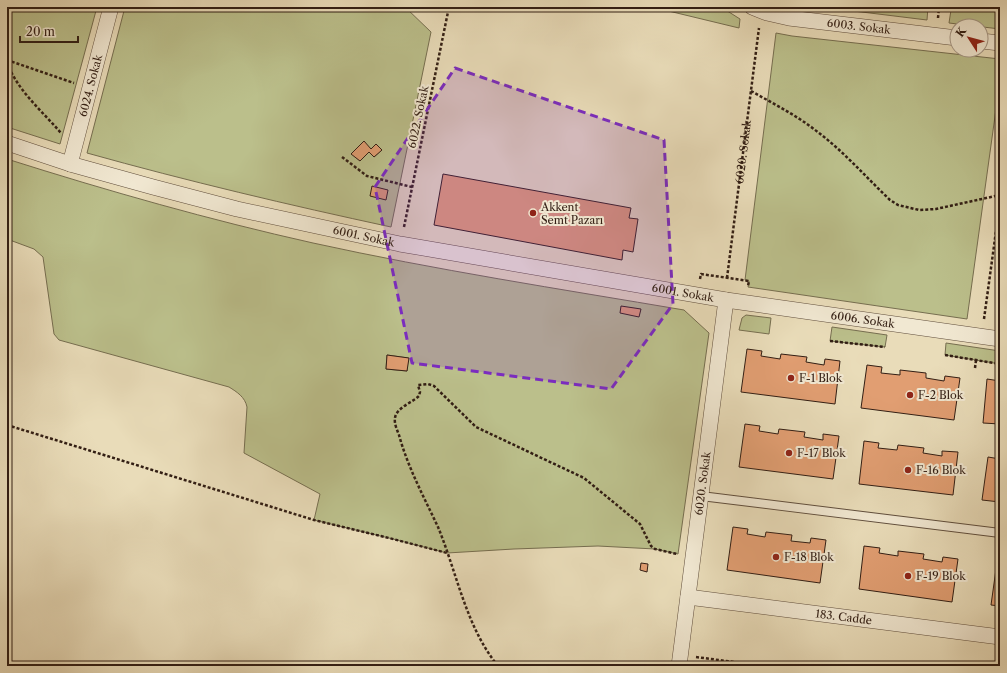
<svg xmlns="http://www.w3.org/2000/svg" width="1007" height="673" font-family="'Libre Caslon Text',serif">
<rect width="100%" height="100%" fill="#e9dcb9"/>
<filter id="stains"><feTurbulence type="fractalNoise" baseFrequency=".005" numOctaves="4"/><feColorMatrix values="0 0 0 0 .2 0 0 0 0 .09 0 0 0 0 .02 0 0 0 .5 -.17"/></filter>
<radialGradient id="worn" r=".72"><stop offset=".6" stop-color="#630" stop-opacity="0"/><stop offset="1" stop-color="#630" stop-opacity=".3"/></radialGradient>
<!-- green -->
<g fill="#bbbf8b" stroke="#766e50" fill-rule="evenodd">
<polygon points="7,7 97,7 60,144 7,127"/>
<path d="M 125,7 L 405,7 L 431,32 L 391,227 C 289,205 187,181 87,153 ZM 363,142 L 371,149 L 376,144 L 382,150 L 374,157 L 369,152 L 360,161 L 352,154 Z"/>
<polygon points="652,7 721,7 740,19 739,28"/>
<polygon points="821,7 928,7 927,20"/>
<polygon points="979,7 1000,7 1000,29 949,23 951,10"/>
<polygon points="776,33 792,36 1000,59 1000,80 967,319 748,287 749,281 745,280"/>
<path d="M 7,159 C 108,191 210,220 313,243 C 436,270 560,289 684,310 L 709,333 L 678,554 L 655,549 L 598,546 L 514,549 L 447,553 L 389,538 L 314,520 L 320,494 L 244,453 L 247,407 C 245,397 237,392 229,387 L 59,340 L 54,334 L 43,257 L 34,249 L 7,239 ZM 387,355 L 408,358 L 407,371 L 386,369 Z"/>
<polygon points="746,315 771,318 769,334 739,330 742,318"/>
<polygon points="832,327 887,335 885,347 830,341"/>
<polygon points="946,343 1000,351 1000,364 945,355"/>
</g>
<!-- building -->
<g fill="#e19e72" stroke="#321e14">
<polygon points="364,141 371,149 376,144 382,150 374,157 369,152 360,161 351,154"/>
<polygon points="443,174 631,208 629,218 638,219 633,252 623,250 622,260 434,225"/>
<polygon points="372,186 388,190 386,200 370,196"/>
<polygon points="621,306 641,309 639,317 620,313"/>
<polygon points="747,349 762,351 761,356 780,359 781,354 807,357 806,362 824,365 825,359 840,361 835,404 741,392"/>
<polygon points="387,355 409,358 407,371 386,369"/>
<polygon points="867,365 882,367 881,373 900,375 900,370 926,373 926,378 944,381 945,376 960,378 954,420 861,408"/>
<polygon points="987,379 1000,381 1000,424 983,423"/>
<polygon points="745,424 760,426 759,431 778,434 779,429 805,432 804,437 823,440 823,434 839,436 833,479 739,467"/>
<polygon points="864,441 879,443 878,448 897,450 898,445 924,448 923,453 942,456 942,451 958,452 953,495 859,484"/>
<polygon points="988,457 1000,459 1000,502 982,500"/>
<polygon points="733,527 748,529 747,534 765,537 766,532 792,535 791,541 810,543 811,538 826,540 820,583 727,570"/>
<polygon points="864,546 880,548 879,553 898,556 898,551 924,554 923,559 942,562 943,557 958,559 952,602 859,589"/>
<polygon points="997,562 1000,563 1000,606 991,605"/>
<polygon points="641,563 648,564 647,572 640,570"/>
</g>
<g fill="none" stroke-linecap="round" stroke-linejoin="round">
<!-- service casing -->
<g stroke="#604e3d" stroke-width="10">
<polyline id="service" points="701,496 1000,533"/>
</g>
<!-- minor casing -->
<g stroke="#604e3d" stroke-width="16">
<g id="minor">
<path id="s2" d="M 752,7 L 767,13 L 789,18 L 957,38"/>
<polyline points="981,41 1000,43"/>
<path id="s3" d="M 7,143 L 70,164 L 153,187 L 237,209 L 400,244 L 726,300 L 1000,339"/>
<path id="s4" d="M 70,164 L 111,7"/>
<path id="s5" d="M 688,597 L 1000,637"/>
<path id="s6" d="M 679,666 L 726,300"/>
</g>
</g>
<!-- path -->
<g stroke="#321e14" stroke-width="2.5" stroke-dasharray="3 2" stroke-linecap="butt">
<polyline points="938,18 939,7"/>
<polyline points="7,60 74,83"/>
<path d="M 7,63 C 18,91 42,111 61,133"/>
<path d="M 751,91 C 774,104 798,116 819,133 C 844,152 866,177 890,200 L 898,205 L 919,210 L 936,209 L 1000,195"/>
<polyline points="342,157 367,176 412,187"/>
<polyline points="404,227 449,7"/>
<path id="s1" d="M 727,278 L 759,28"/>
<polyline points="700,279 701,274 749,281 748,286"/>
<polyline points="984,319 1000,202"/>
<polyline points="830,341 885,347"/>
<polyline points="945,355 1000,364"/>
<polyline points="975,368 976,360"/>
<polyline points="7,425 314,520 389,538 447,553"/>
<polyline points="696,657 749,664"/>
<path d="M 498,666 C 466,627 457,573 438,527 C 424,497 408,468 399,435 C 397,430 394,423 395,418 C 396,408 413,402 419,396 L 420,392 L 418,385 L 428,384 L 434,386 L 476,427 L 584,478 L 640,524 L 651,546 L 655,549 L 677,554"/>
</g>
<!-- service -->
<use href="#service" stroke="#f1e8d2" stroke-width="8"/>
<!-- minor -->
<use href="#minor" stroke="#f1e8d2" stroke-width="15"/>
</g>
<!-- marked area -->
<path fill="#7b2cbf" fill-opacity="0.2" stroke="#7b2cbf" stroke-width="3" stroke-dasharray="8 5" stroke-linejoin="round" d="M 455,68 L 664,140 L 673,304 L 611,389 L 412,363 L 375,187 Z"/>
<!-- markers -->
<g fill="#8f2418" stroke="#f1e8d2" stroke-width="1.5">
<circle cx="533" cy="213" r="4"/>
<circle cx="791" cy="378" r="4"/>
<circle cx="910" cy="395" r="4"/>
<circle cx="789" cy="453" r="4"/>
<circle cx="908" cy="470" r="4"/>
<circle cx="776" cy="557" r="4"/>
<circle cx="908" cy="576" r="4"/>
</g>
<g text-anchor="middle" dominant-baseline="central" stroke-width="4" stroke-linejoin="round" paint-order="stroke">
<!-- street labels -->
<g font-size="11" fill="#321e14" stroke="#f1e8d2">
<text stroke="none"><textPath href="#s2" startOffset="109">6003. Sokak</textPath></text>
<text stroke="none"><textPath href="#s4" startOffset="81">6024. Sokak</textPath></text>
<text transform="translate(418 117) rotate(-78)">6022. Sokak</text>
<text stroke="none"><textPath href="#s1" startOffset="127">6020. Sokak</textPath></text>
<text stroke="none"><textPath href="#s3" startOffset="369">6001. Sokak</textPath></text>
<text stroke="none"><textPath href="#s3" startOffset="693">6001. Sokak</textPath></text>
<text stroke="none"><textPath href="#s3" startOffset="875">6006. Sokak</textPath></text>
<text stroke="none"><textPath href="#s6" startOffset="184">6020. Sokak</textPath></text>
<text stroke="none"><textPath href="#s5" startOffset="157">183. Cadde</textPath></text>
</g>
<!-- poi labels -->
<g font-size="11" fill="#321e14" stroke="#f1e8d2" text-anchor="start">
<text x="541" y="207">Akkent<tspan x="541" dy="13">Semt Pazarı</tspan></text>
<text x="799" y="378">F-1 Blok</text>
<text x="918" y="395">F-2 Blok</text>
<text x="797" y="453">F-17 Blok</text>
<text x="916" y="470">F-16 Blok</text>
<text x="784" y="557">F-18 Blok</text>
<text x="916" y="576">F-19 Blok</text>
</g>
</g>
<!-- margin -->
<rect width="1007" height="673" fill="none" stroke="#e9dcb9" stroke-width="24"/>
<rect x="8" y="8" width="991" height="657" fill="none" stroke="#321e14" stroke-width="2"/>
<rect x="12" y="12" width="983" height="649" fill="none" stroke="#321e14"/>
<!-- north arrow -->
<g transform="translate(969 38) rotate(306)"><circle r="19" fill="#f1e8d2" stroke="#a59786"/>
<path d="M0-3L7 15L0 10L-7 15Z" fill="#8f2418"/>
<text y="-6" font-size="11" font-weight="bold" text-anchor="middle" fill="#321e14">K</text>
</g>
<!-- scale -->
<path d="M20 36v6h58v-6" fill="none" stroke="#321e14" stroke-width="2"/>
<text x="26" y="36" font-size="12" fill="#321e14" stroke="#f1e8d2" stroke-width="3" paint-order="stroke">20 m</text>
<rect width="100%" height="100%" filter="url(#stains)"/>
<rect width="100%" height="100%" fill="url(#worn)"/>
</svg>
